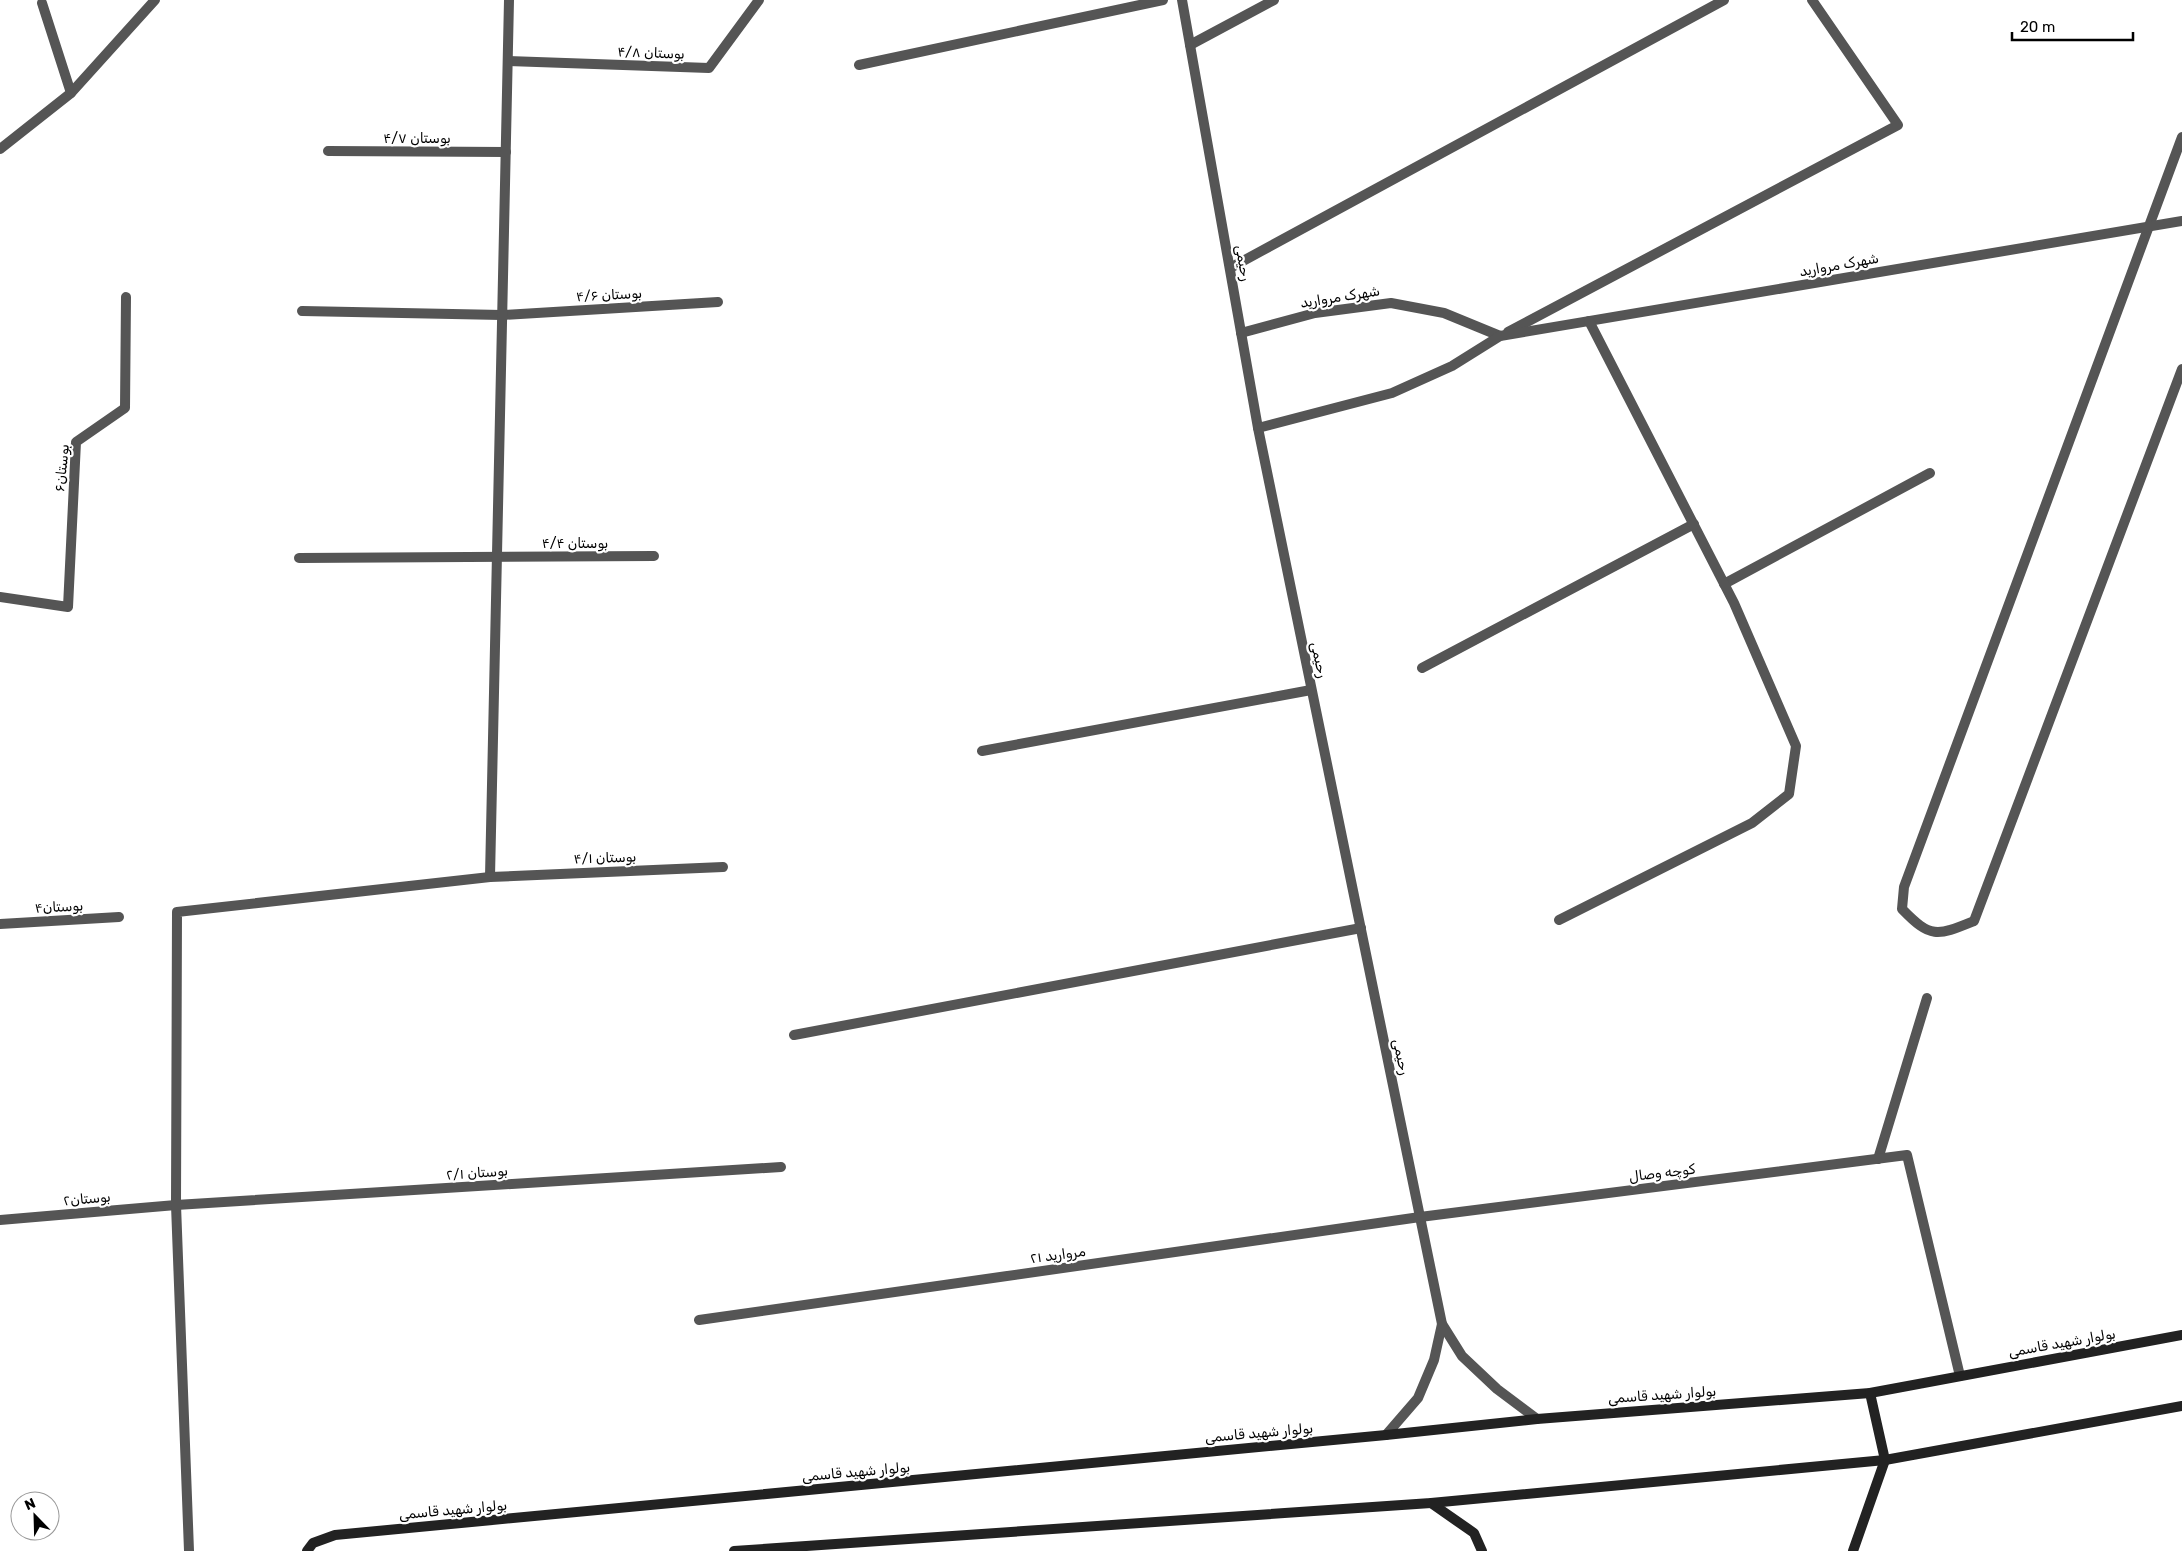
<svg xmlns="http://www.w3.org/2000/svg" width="2182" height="1551" font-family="Rubik,Vazirmatn,sans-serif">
<rect width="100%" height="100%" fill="#fff"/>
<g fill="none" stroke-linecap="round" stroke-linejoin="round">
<!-- minor -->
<g stroke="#555" stroke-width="10">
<polyline points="1182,0 1258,428 1442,1324 1462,1356 1497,1389 1537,1419"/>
<polyline points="42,3 71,93"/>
<polyline points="1190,45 1274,0"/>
<polyline points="508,61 709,68 759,0"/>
<polyline points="859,65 1163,0"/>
<path d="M 2182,137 L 1904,887 L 1902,909 C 1931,939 1937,936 1974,921 L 2182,369"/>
<polyline points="0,149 71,93 155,0"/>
<polyline points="328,151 506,152"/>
<polyline points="1230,268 1724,0"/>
<polyline points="302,311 502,315 718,302"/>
<polyline points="1508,332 1898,125 1812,0"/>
<polyline points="1241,333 1315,313 1391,303 1444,313 1500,336"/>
<polyline points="1258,428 1392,393 1452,366 1500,336 2182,221"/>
<polyline points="299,558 654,556"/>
<polyline points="1724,584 1930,473"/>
<polyline points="0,597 68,607 76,442 125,408 126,297"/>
<polyline points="1422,668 1694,524"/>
<polyline points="982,751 1311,690"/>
<polyline points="490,877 509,0"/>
<polyline points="1559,920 1752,823 1789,794 1796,746 1734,603 1589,321"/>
<polyline points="0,924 119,917"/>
<polyline points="794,1035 1361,928"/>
<polyline points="1878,1159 1927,998"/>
<polyline points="0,1220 176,1205 781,1167"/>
<polyline points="699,1320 1420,1217 1907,1155 1960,1376"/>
<polyline points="1386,1435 1418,1398 1434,1360 1442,1324"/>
<polyline points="189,1551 176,1205 177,912 490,877 723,867"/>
</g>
<!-- secondary -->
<g stroke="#222" stroke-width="10">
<polyline points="1431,1503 1474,1533 1482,1551"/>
<polyline points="307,1551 313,1543 335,1535 1386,1435 1537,1419 1870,1393 2182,1335"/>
<polyline points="734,1551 1431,1503 1885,1460 2182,1406"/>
<polyline points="1853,1551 1885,1460 1870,1393"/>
</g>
</g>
<g text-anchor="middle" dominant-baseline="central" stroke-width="4.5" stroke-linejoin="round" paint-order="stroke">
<!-- street labels -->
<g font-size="14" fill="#000" stroke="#fff">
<text transform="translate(651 53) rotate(2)">بوستان ۴/۸</text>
<text x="417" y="138">بوستان ۴/۷</text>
<text transform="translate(1243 263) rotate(80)">رحیمی</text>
<text transform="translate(1839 265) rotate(-10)">شهرک مروارید</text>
<text transform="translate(609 295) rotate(-3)">بوستان ۴/۶</text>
<text transform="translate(1340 297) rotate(-9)">شهرک مروارید</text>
<text transform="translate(62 468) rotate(-84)">بوستان۶</text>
<text x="575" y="543">بوستان ۴/۴</text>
<text transform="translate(1319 660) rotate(78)">رحیمی</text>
<text transform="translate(605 858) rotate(-2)">بوستان ۴/۱</text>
<text transform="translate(59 907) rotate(-3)">بوستان۴</text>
<text transform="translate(1401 1057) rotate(78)">رحیمی</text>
<text transform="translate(477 1173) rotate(-4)">بوستان ۲/۱</text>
<text transform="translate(1662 1173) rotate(-7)">کوچه وصال</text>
<text transform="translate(87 1199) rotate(-5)">بوستان۲</text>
<text transform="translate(1058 1255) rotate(-8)">مروارید ۲۱</text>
<text transform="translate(2062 1343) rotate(-10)">بولوار شهید قاسمی</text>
<text transform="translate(1662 1395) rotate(-4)">بولوار شهید قاسمی</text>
<text transform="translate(1259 1433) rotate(-5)">بولوار شهید قاسمی</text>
<text transform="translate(856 1472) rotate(-5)">بولوار شهید قاسمی</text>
<text transform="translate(453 1510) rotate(-5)">بولوار شهید قاسمی</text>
</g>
</g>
<!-- north arrow -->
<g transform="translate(35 1516) rotate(337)"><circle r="24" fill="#ffffff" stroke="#999999"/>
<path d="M0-4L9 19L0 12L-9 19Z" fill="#000000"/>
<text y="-8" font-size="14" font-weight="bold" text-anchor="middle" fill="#000000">N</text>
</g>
<!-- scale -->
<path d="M2012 32v8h121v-8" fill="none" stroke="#000000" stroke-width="2.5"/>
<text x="2020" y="32" font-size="15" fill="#000000" stroke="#ffffff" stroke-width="4" paint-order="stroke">20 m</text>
</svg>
